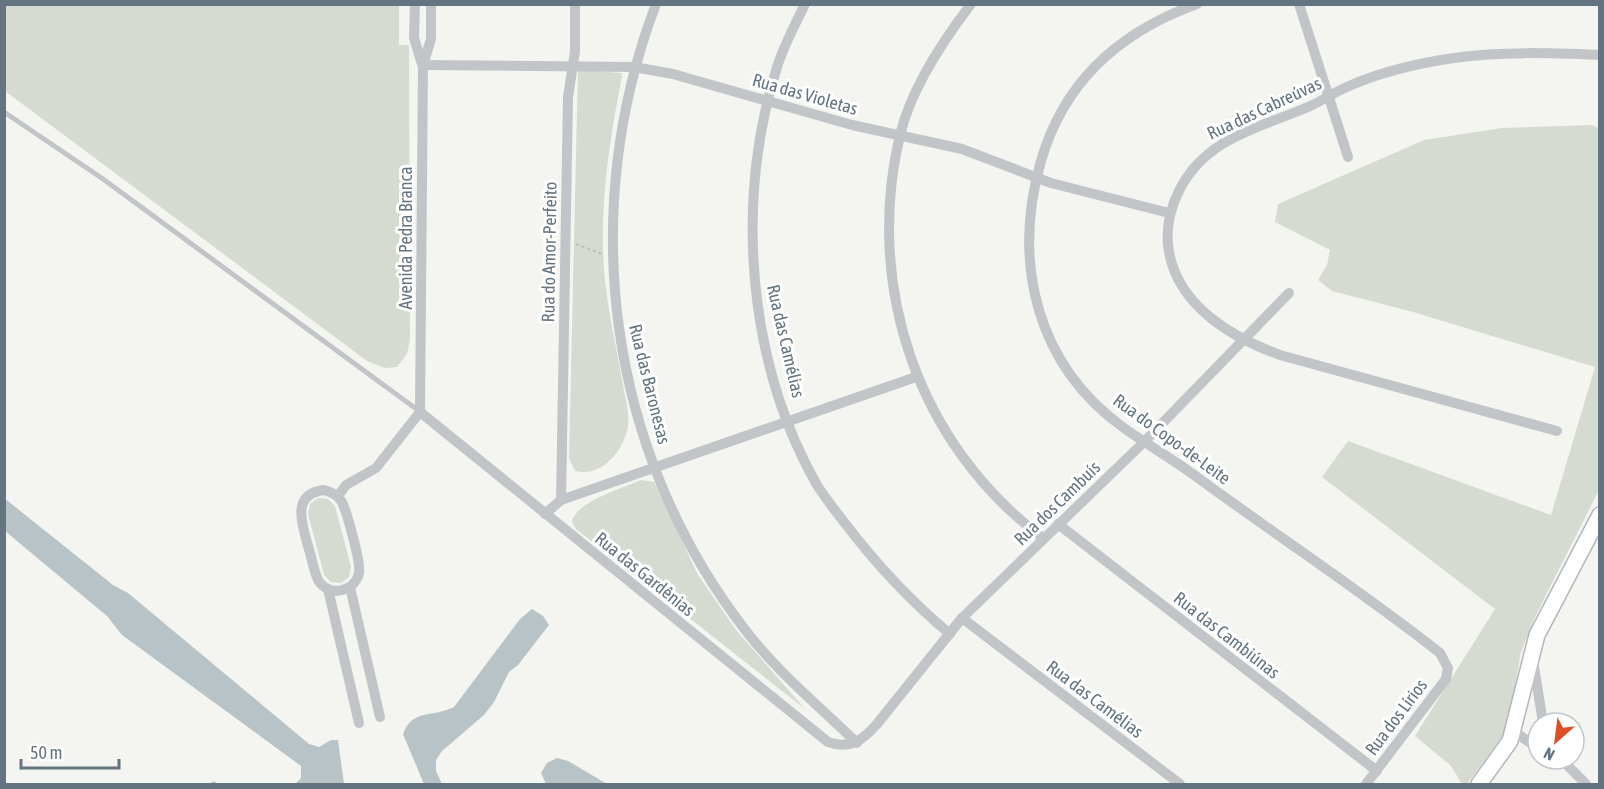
<svg xmlns="http://www.w3.org/2000/svg" width="1604" height="789" font-family="'Asap Condensed',sans-serif">
<rect width="100%" height="100%" fill="#f4f4f0"/>
<!-- green -->
<g fill="#d5dbd1">
<polygon points="4,5 399,5 399,45 409,45 410,339 407,354 397,367 385,368 367,361 5,91"/>
<path d="M 578,70 L 621,73 L 622,76 C 609,143 598,213 605,281 C 609,316 617,351 623,385 C 625,398 630,414 628,426 C 624,451 601,478 575,471 L 569,458 Z"/>
<polygon points="1591,125 1599,128 1599,490 1535,617 1521,652 1508,729 1467,784 1462,784 1451,766 1415,736 1495,609 1322,477 1348,441 1551,515 1595,367 1413,312 1332,291 1318,280 1327,265 1330,250 1275,222 1278,204 1424,140 1502,128"/>
<path d="M 641,480 L 654,482 L 698,575 L 736,630 L 805,709 L 576,529 L 572,522 C 575,502 623,488 641,480 Z"/>
<polygon points="318,498 328,499 335,506 351,567 349,577 341,583 331,582 324,575 308,514 310,504"/>
</g>
<!-- water -->
<g fill="#b8c3c7">
<polygon points="4,498 113,585 128,593 309,744 319,747 331,740 338,740 344,784 295,784 301,778 301,766 122,635 107,616 5,531"/>
<path d="M 532,609 L 543,616 L 549,625 L 518,665 L 509,672 L 494,702 L 484,715 L 442,751 L 436,760 L 436,771 L 442,784 L 424,784 L 403,734 C 413,708 432,718 454,707 L 520,619 Z"/>
<polygon points="557,758 568,761 607,784 546,784 541,773 547,763"/>
</g>
<g fill="none" stroke-linecap="round" stroke-linejoin="round">
<!-- secondary casing -->
<g stroke="#b2b7ba" stroke-width="18">
<polyline id="secondary" points="1479,784 1510,741 1537,635 1600,515"/>
</g>
<!-- path -->
<polyline stroke="#bbbdbf" stroke-width="2" stroke-dasharray="3 3" stroke-linecap="butt" points="576,244 602,254"/>
<!-- lane -->
<g stroke="#c2c5c8" stroke-width="5">
<polyline points="4,112 103,179 419,411"/>
<polyline points="213,784 214,784"/>
</g>
<!-- street -->
<g stroke="#c2c5c8" stroke-width="10">
<polyline points="415,4 414,38 422,64"/>
<path d="M 656,4 C 577,212 607,449 743,627 C 775,670 818,705 857,743"/>
<path d="M 805,4 C 795,25 784,45 777,67 C 735,202 747,362 817,485 C 825,498 835,510 844,522 C 876,564 909,600 950,634"/>
<path d="M 971,4 C 942,42 911,89 900,135 C 864,286 918,445 1043,538"/>
<path d="M 1197,4 C 1119,32 1064,81 1041,161 C 1012,262 1036,365 1124,428 C 1149,446 1176,461 1201,480 C 1280,538 1363,592 1440,653 L 1448,668 L 1446,679 L 1366,784"/>
<polyline points="1299,4 1348,157"/>
<polyline points="423,65 634,67 673,74 852,125 962,149 1051,183 1169,213"/>
<path d="M 420,412 L 828,742 C 850,750 864,739 877,724 L 962,618 L 1145,441 L 1289,293"/>
<polyline points="420,412 423,65 431,39 431,4"/>
<path d="M 1557,431 L 1280,355 C 1233,338 1179,307 1169,252 C 1165,230 1169,211 1179,191 C 1205,138 1259,128 1308,107 C 1322,101 1335,92 1349,86 C 1381,72 1419,63 1454,58 C 1502,51 1551,53 1600,55"/>
<path d="M 324,490 C 331,492 338,495 342,502 C 347,513 361,562 359,573 C 355,591 332,597 320,583 C 314,575 313,562 310,553 C 304,530 288,494 324,490 Z"/>
<polyline points="338,496 346,485 376,468 420,412"/>
<polyline points="561,500 568,97 575,51 575,4"/>
<polyline points="545,514 561,500 916,377"/>
<polyline points="1058,524 1377,771"/>
<polyline points="350,587 380,717"/>
<polyline points="328,589 359,723"/>
<polyline points="962,618 1180,784"/>
<polyline points="1533,660 1543,723"/>
<polyline points="1513,731 1538,748"/>
<polyline points="1561,759 1586,784"/>
</g>
<!-- secondary -->
<use href="#secondary" stroke="#fff" stroke-width="15"/>
</g>
<g text-anchor="middle" dominant-baseline="central" stroke-width="6" stroke-linejoin="round" paint-order="stroke">
<!-- street labels -->
<g font-size="18" fill="#647480" stroke="#fff">
<text transform="translate(805 94) rotate(16)">Rua das Violetas</text>
<text transform="translate(1264 108) rotate(-25)">Rua das Cabreúvas</text>
<text transform="translate(405 238) rotate(-90)">Avenida Pedra Branca</text>
<text transform="translate(549 252) rotate(-89)">Rua do Amor-Perfeito</text>
<text transform="translate(786 341) rotate(77)">Rua das Camélias</text>
<text transform="translate(650 384) rotate(76)">Rua das Baronesas</text>
<text transform="translate(1172 439) rotate(36)">Rua do Copo-de-Leite</text>
<text transform="translate(1057 503) rotate(-44)">Rua dos Cambuís</text>
<text transform="translate(645 574) rotate(39)">Rua das Gardênias</text>
<text transform="translate(1227 635) rotate(38)">Rua das Cambiúnas</text>
<text transform="translate(1095 699) rotate(37)">Rua das Camélias</text>
<text transform="translate(1396 717) rotate(-53)">Rua dos Lírios</text>
</g>
</g>
<!-- border -->
<rect width="1604" height="789" fill="none" stroke="#647480" stroke-width="12"/>
<!-- north arrow -->
<g transform="translate(1556 741) rotate(208)"><circle r="28" fill="#ffffff" stroke="#c1c7cc" stroke-width="1.5"/>
<path d="M0-4.5L10 22L0 15L-10 22Z" fill="#dd5027"/>
<text y="-9" font-size="16" font-weight="bold" text-anchor="middle" fill="#647480">N</text>
</g>
<!-- scale -->
<path d="M21 759v9h98v-9" fill="none" stroke="#647480" stroke-width="3"/>
<text x="30" y="759" font-size="18" fill="#647480" stroke="#ffffff" stroke-width="4.5" paint-order="stroke">50 m</text>
</svg>
